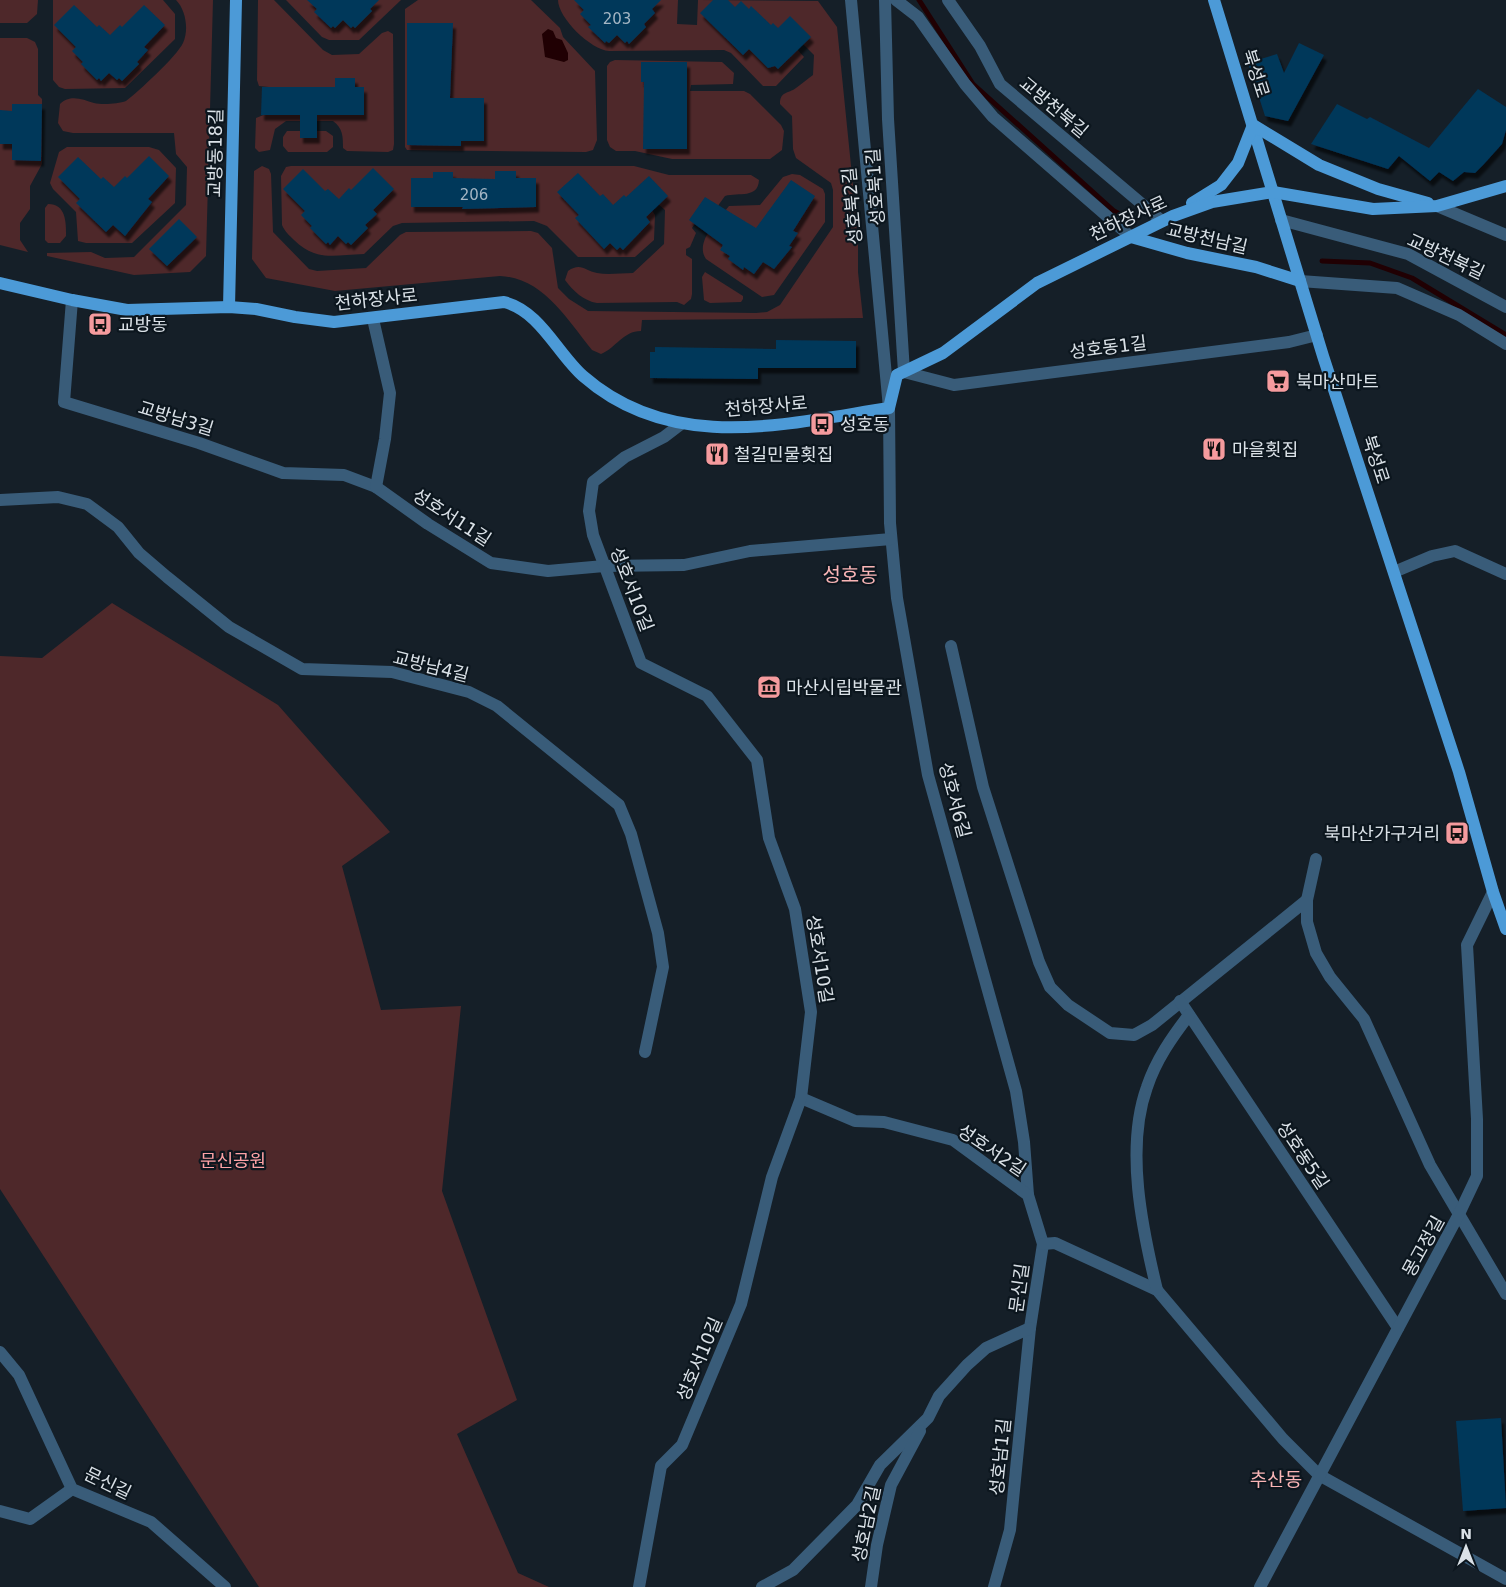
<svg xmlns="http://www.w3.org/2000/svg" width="1506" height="1587" font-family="'DejaVu Sans','Noto Sans KR',sans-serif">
<defs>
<filter id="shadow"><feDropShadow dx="3" dy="5.5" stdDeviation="1" flood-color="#0009"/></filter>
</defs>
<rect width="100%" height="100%" fill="#151f28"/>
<!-- green -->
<g fill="#4e282a">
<polygon points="0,0 38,0 37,14 27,23 0,23"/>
<polygon points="53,0 163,0 175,14 175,39 125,88 65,89 59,87 53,80"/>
<path d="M 176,0 L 213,0 L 206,256 L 190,272 L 134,275 L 47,256 L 47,253 L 91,252 L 105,258 L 134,257 L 186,205 L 187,167 L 176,154 L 174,133 L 73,133 L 63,131 L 58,123 L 60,104 C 70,94 82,99 94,103 C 102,105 118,104 126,101 C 138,92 177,56 183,43 C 189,30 186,10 176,0 Z"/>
<path d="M 258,0 L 274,0 L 323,50 L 332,55 L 359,54 L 382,33 L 388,31 L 393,34 L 394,144 L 393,150 L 388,152 L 347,151 L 343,148 C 343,137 343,128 333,121 L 286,121 L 275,129 L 270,150 L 259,152 L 255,148 L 256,118 L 266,114 L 269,87 L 259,86 L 257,80 Z"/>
<polygon points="286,0 401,0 359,40 329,40 322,37"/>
<polygon points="418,0 531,0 560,28 563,37 595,71 597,140 593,150 586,152 407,150 405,147 405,9"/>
<path d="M 558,0 L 678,0 L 677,24 L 697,25 L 698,0 L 818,1 L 837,27 L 858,235 L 858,272 L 863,318 L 642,320 L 641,331 C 623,331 616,348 601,354 L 592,350 C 566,318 543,278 500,276 L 335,291 L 266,278 L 252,259 L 254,171 L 262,166 L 269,169 L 271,174 L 273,232 L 309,269 L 317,271 L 366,268 L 400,235 L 406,232 L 531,231 L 538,233 L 552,248 L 558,288 L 569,299 L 588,311 L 756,313 L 767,312 L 780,305 L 833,227 L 833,190 L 831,183 L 796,158 L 793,149 L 792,116 L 780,104 C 780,91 788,94 796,88 C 802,84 807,79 813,75 L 814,55 L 801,42 L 795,47 L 804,57 L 776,86 L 763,86 L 731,53 L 724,50 L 609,51 C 591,50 558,18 558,0 Z"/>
<polygon points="0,38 27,38 35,42 38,49 38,95 42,99 42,164 30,186 30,209 20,223 20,240 28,252 0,245"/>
<polygon points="615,60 722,62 734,73 733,84 691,85 690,91 744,91 750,94 781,125 784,131 782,150 770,159 672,159 635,151 616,151 610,147 607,140 607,66 610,62"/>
<polygon points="287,131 326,131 333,136 333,147 327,152 288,152 283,146 283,137"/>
<polygon points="67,147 149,147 159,150 176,168 175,203 132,243 86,243 78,241 76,212 53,189 50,183 59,152"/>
<path d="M 291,166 L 634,166 L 669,175 L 751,175 L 759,180 C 758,199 739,192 725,196 L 712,214 L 705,209 L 692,228 L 696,233 L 690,247 L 686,249 L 686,255 L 692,259 L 692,294 L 691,299 L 684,305 L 677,302 L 597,303 C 584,301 573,291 565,280 L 568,271 C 581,262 585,271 597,273 C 608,275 621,273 633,273 L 664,244 L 665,210 L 657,203 L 651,209 L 655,215 L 654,240 L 635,257 L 578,257 L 547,226 L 534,221 L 402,223 L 393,226 L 364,254 C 334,255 317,262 294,240 C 289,235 285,232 282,225 L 281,176 L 286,167 Z"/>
<path d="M 792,174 L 800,175 L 823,189 L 825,194 L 825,222 L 774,295 L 762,297 L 706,259 C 694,242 719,219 729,206 L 760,205 L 783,177 Z"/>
<path d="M 48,204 C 66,204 66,222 66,236 L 60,243 L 48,243 L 45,240 L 45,208 Z"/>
<polygon points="705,272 743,296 743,299 741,302 710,303 704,300 702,277"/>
<polygon points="112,603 278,705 390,832 342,866 381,1010 461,1006 442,1191 517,1400 457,1434 518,1573 549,1587 259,1587 0,1189 0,656 42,658"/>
</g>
<!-- water -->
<polygon fill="#200003" points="548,29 553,31 556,38 562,40 568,53 568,60 564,62 545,57 542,34"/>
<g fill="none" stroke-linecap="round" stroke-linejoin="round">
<!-- stream -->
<g stroke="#200003" stroke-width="5">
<polyline points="919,0 973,84 1114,211 1131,220"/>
<polyline points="1322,261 1370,263 1412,278 1506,335"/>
</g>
</g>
<!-- building -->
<g fill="#01375a" filter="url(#shadow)">
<polygon points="307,0 379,0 370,9 372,11 355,28 353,26 351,28 343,20 335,28 333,26 331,28 314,12 317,9"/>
<polygon points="574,0 661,0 652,9 655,13 644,24 646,27 629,44 627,41 625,43 617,35 609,43 606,41 605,43 588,27 591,25 580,14 584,10"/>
<polygon points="713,0 728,0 735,7 741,1 749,9 751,6 771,25 773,23 778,28 790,16 811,37 778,69 775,66 768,68 749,49 743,55 700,13"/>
<polygon points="74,5 97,27 99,25 110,35 120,25 122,27 144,5 165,25 144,47 148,50 137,62 139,64 122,81 119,78 117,80 109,73 101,81 99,78 97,80 81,64 83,62 72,51 76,47 54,25"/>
<polygon points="407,23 453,23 450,98 484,98 484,141 461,141 461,146 407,145"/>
<polygon points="1299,43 1324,55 1288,121 1265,116 1248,63 1277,54 1284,73"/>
<polygon points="641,62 687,62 687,149 643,149 644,82 641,82"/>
<polygon points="335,78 355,78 355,87 364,87 364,115 317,115 317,138 300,138 300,115 261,115 262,87 335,87"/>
<polygon points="1478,89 1506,107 1506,130 1502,144 1484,164 1475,173 1464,172 1453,181 1439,172 1430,181 1399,156 1388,169 1311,144 1337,104 1367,119 1370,117 1429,148"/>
<polygon points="12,104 42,104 41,161 12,160 12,144 0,144 0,110 12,111"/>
<polygon points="149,156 169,176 148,199 152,202 125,236 113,225 106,232 76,203 80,199 58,177 78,157 101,179 103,177 114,187 125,176 127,178"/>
<polygon points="373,168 394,189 373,210 377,214 365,225 368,228 351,245 348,242 346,244 338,236 330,245 328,242 326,244 310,228 312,226 301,215 305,211 283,189 303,169 325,191 328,189 339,199 349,188 351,190"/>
<polygon points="495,171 516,171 516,178 536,178 536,207 462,209 463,207 411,207 411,178 433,178 433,172 453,172 453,178 495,179"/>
<polygon points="578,173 600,196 603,194 613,205 624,195 626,197 649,176 668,196 646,217 650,222 623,250 620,247 617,250 610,243 604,249 575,218 579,215 557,192"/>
<polygon points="791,180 815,196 793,231 798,233 789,246 792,247 774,269 763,262 754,274 744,267 743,270 728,259 730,256 720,250 723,245 689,220 705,197 756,228"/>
<polygon points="179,219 197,237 167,266 149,249"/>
<polygon points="776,340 856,341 856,368 758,368 758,379 650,378 650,352 655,352 655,347 776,349"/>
<polygon points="1501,1418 1506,1508 1463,1511 1456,1421"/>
</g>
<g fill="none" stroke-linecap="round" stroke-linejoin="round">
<!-- minor -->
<g stroke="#395c79" stroke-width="12">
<polyline points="851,0 889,408 890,523 897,598 928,775 1016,1091 1024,1142 1028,1195"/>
<polyline points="885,0 888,119 904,372 954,385 1289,342 1317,335"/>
<polyline points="896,0 918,17 965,84 993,117 1131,237"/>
<polyline points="948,0 980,46 1000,84 1162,221"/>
<polyline points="1437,206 1506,235"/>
<polyline points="1281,220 1408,254 1506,307"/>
<polyline points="1300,281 1397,288 1459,315 1506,344"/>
<polyline points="72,300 64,402 199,443 283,473 344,475 376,487 428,524 491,563 548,571 604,566 684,565 750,551 891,539"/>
<polyline points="373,319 390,393 385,439 376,487"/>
<polyline points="0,500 58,497 87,504 118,527 139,553 167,577 229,627 302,669 392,672 469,692 497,706 619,805 631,834 658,933 663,967 645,1052"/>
<polyline points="1394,572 1432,556 1455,551 1506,574"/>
<polyline points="951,646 983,787 1039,962 1050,987 1068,1005 1110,1033 1134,1035 1152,1025 1307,900"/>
<polyline points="1316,859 1307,900 1307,922 1316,953 1330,977 1364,1019 1430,1165 1506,1294"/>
<polyline points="1180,1001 1398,1328"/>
<polyline points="801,1098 855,1121 884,1122 953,1140 1028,1195 1043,1244 1030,1328 1010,1530 994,1587"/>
<polyline points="1043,1244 1055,1243 1157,1290 1283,1439 1319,1475 1506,1579"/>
<path d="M 1157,1290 C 1142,1228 1125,1148 1147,1087 C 1156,1060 1172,1037 1189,1015"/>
<polyline points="0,1352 19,1375 72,1489 151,1522 225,1587"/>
<polyline points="0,1511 30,1519 72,1489"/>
<polyline points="639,1587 661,1466 682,1445 741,1304 772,1177 801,1098 811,1012 795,909 769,838 757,760 707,696 641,663 593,535 589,511 593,482 625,457 664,437 681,424"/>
<polyline points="762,1587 793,1570 857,1505 880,1465 928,1418 939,1396 967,1365 986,1348 1030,1328"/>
<polyline points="871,1587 877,1545 891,1485 920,1431"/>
<polyline points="1260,1587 1459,1214 1477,1176 1477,1119 1467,945 1493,892"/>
</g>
<!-- major -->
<g stroke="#4c9ad7" stroke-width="12">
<polyline points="1214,0 1323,356 1459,772 1493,892 1506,929"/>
<polyline points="1192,203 1221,185 1238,163 1253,125 1319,165 1378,189 1428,203"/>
<polyline points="1131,237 1187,253 1256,267 1300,281"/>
<path d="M 0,283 L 72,300 L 127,310 L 229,307 L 256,309 L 295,317 L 334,322 L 504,302 C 540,311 557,353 583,376 C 672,454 784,424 889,408 L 897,375 L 943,353 L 1037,283 L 1173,216 L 1212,202 L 1273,192 L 1373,209 L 1437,206 L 1506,186"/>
<polyline points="229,307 236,0"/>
</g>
</g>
<!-- icons -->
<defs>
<g id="bus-square" transform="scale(1.25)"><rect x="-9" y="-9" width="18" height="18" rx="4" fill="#f59b9e" stroke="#0c161e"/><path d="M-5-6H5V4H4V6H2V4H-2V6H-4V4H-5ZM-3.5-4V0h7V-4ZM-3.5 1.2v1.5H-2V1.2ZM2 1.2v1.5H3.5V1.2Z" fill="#111"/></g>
<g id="supermarket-square" transform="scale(1.25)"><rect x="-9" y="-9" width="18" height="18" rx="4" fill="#f59b9e" stroke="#0c161e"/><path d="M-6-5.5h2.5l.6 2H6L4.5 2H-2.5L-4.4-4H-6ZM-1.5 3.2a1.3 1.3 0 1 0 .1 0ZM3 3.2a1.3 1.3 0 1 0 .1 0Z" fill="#111"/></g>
<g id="restaurant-square" transform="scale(1.25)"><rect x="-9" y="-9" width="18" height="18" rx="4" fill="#f59b9e" stroke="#0c161e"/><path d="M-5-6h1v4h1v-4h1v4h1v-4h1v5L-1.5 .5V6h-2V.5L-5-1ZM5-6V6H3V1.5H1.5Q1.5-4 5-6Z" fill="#111"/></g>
<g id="museum-square" transform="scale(1.25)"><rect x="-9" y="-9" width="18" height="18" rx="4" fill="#f59b9e" stroke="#0c161e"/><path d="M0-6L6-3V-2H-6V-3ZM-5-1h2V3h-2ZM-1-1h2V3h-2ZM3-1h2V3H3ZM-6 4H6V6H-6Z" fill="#111"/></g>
</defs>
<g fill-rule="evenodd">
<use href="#bus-square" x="100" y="324"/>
<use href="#supermarket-square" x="1278" y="381"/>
<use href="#bus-square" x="822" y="424"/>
<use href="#restaurant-square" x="1214" y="449"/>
<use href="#restaurant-square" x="717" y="454"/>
<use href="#museum-square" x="769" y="687"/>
<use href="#bus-square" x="1457" y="833"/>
</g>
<g text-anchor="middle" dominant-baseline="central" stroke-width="4.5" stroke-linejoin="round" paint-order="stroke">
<!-- number labels -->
<g font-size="15" fill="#a4b6c4">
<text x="617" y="19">203</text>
<text x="474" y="195">206</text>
</g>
<!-- street labels -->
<g font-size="18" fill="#dae1e7" stroke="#0c161e">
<text transform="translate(1256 73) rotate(72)">북성로</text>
<text transform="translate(1054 107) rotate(40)">교방천북길</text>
<text transform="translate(215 153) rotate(-89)">교방동18길</text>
<text transform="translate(875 187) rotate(-94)">성호북1길</text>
<text transform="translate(852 206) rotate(-95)">성호북2길</text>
<text transform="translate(1128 218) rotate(-25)">천하장사로</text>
<text transform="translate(1207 238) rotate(13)">교방천남길</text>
<text transform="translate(1446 256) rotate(25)">교방천북길</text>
<text transform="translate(376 299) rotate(-6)">천하장사로</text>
<text transform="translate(1108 347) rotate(-7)">성호동1길</text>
<text transform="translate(766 406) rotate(-5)">천하장사로</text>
<text transform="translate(176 418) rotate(17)">교방남3길</text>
<text transform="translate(1376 459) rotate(72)">북성로</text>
<text transform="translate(452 517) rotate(33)">성호서11길</text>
<text transform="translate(632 589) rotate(69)">성호서10길</text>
<text transform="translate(431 666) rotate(14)">교방남4길</text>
<text transform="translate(955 800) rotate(75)">성호서6길</text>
<text transform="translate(820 959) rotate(81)">성호서10길</text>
<text transform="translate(992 1150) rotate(34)">성호서2길</text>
<text transform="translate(1303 1155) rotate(56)">성호동5길</text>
<text transform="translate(1423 1246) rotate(-61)">몽고정길</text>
<text transform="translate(1019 1288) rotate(-82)">문신길</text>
<text transform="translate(699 1359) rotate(-67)">성호서10길</text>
<text transform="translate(1000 1457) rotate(-84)">성호남1길</text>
<text transform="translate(108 1483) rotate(26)">문신길</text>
<text transform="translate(866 1524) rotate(-78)">성호남2길</text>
</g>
<!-- poi labels -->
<g font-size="18" fill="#dae1e7" stroke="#0c161e" text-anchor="start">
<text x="118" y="324">교방동</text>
<text x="1296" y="381">북마산마트</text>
<text x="840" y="424">성호동</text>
<text x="1232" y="449">마을횟집</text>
<text x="734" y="454">철길민물횟집</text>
<text x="786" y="687">마산시립박물관</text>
<text x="1440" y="833" text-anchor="end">북마산가구거리</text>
</g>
<!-- park labels -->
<g font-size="18" fill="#fea2a5" stroke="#0c161e">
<text x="233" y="1160">문신공원</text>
</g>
<!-- neighbourhood labels -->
<g font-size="19" fill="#f9b5b6" stroke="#0c161e">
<text x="1276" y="1479">추산동</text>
</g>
<!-- quarter labels -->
<g font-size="20" fill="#f9b5b6" stroke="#0c161e">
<text x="850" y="575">성호동</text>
</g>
</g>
<!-- north arrow -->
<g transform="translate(1466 1547)" stroke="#0c161e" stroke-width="4" paint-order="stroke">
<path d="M0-4L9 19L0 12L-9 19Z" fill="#dae1e7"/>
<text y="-8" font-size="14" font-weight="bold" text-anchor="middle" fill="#dae1e7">N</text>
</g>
</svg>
